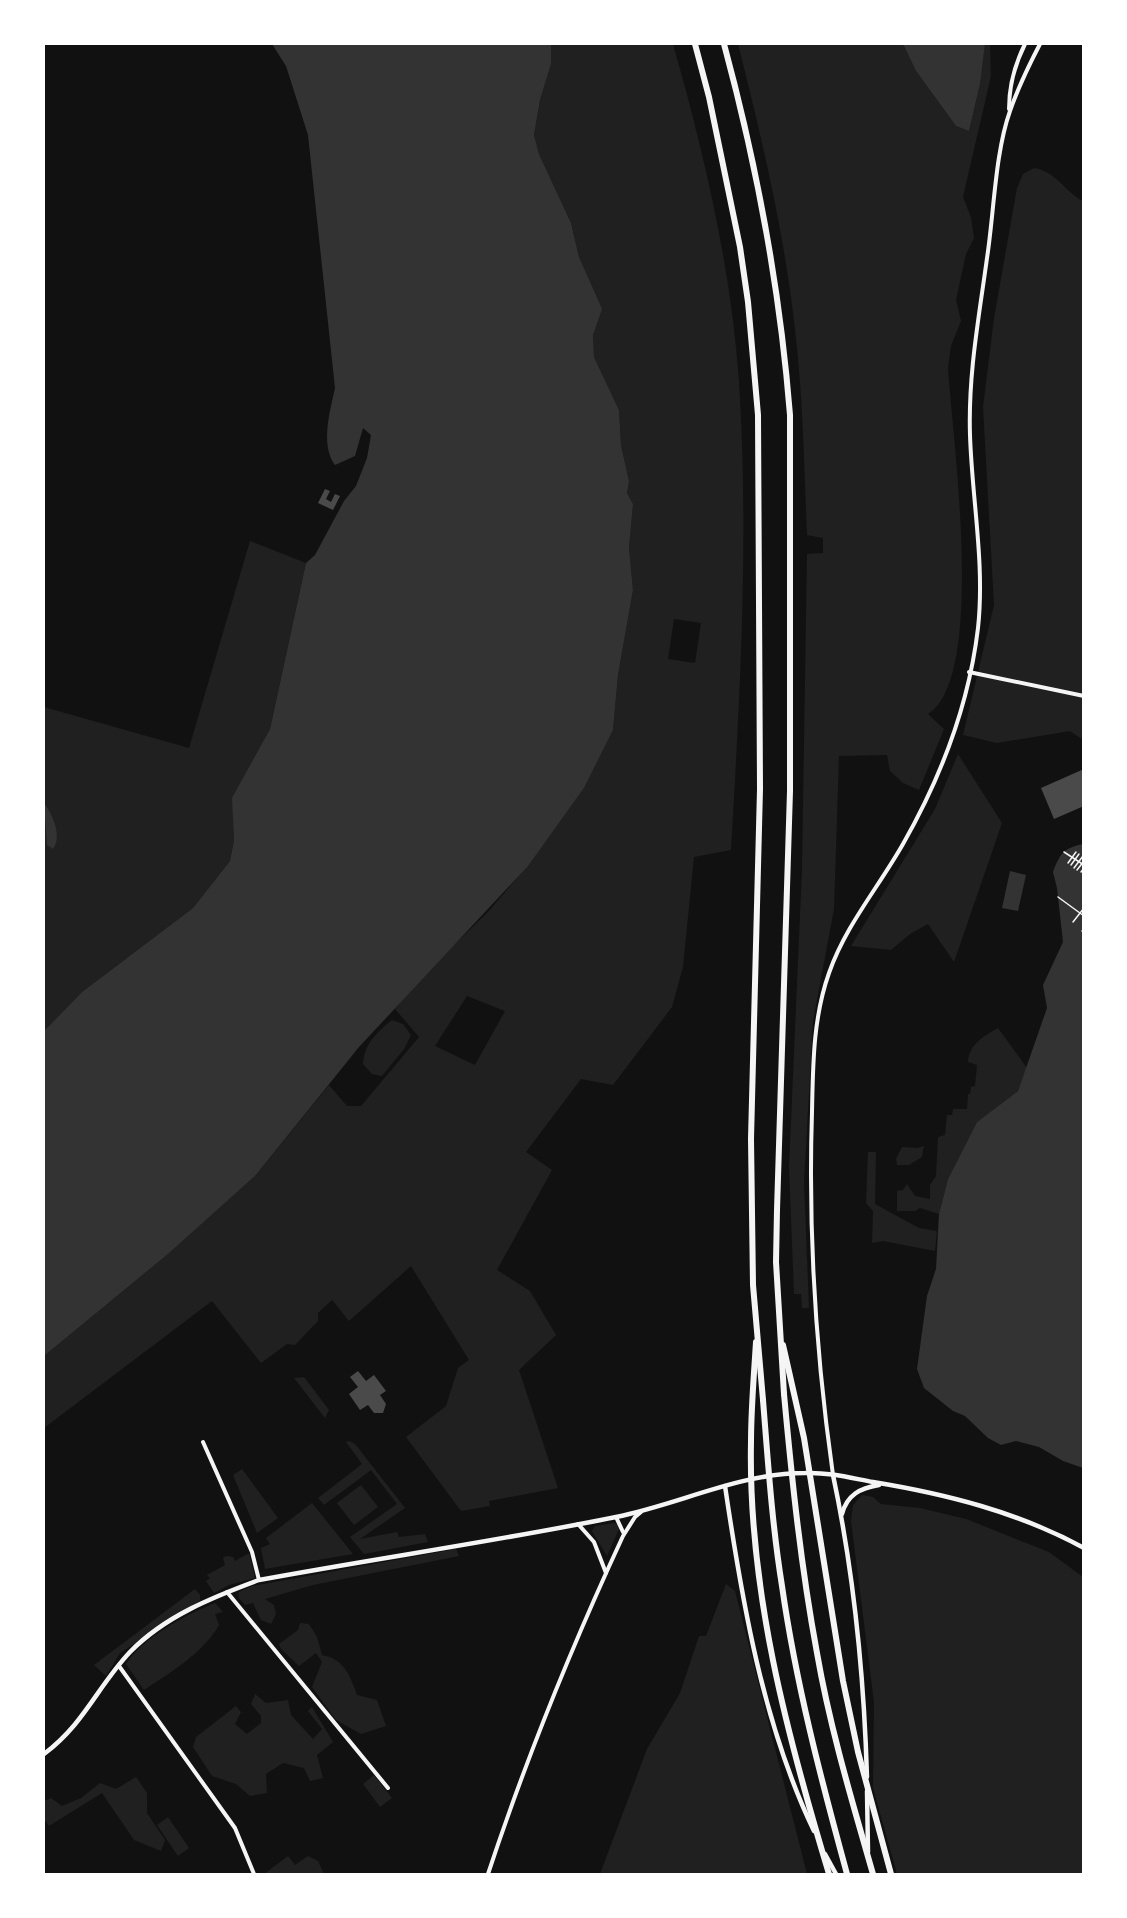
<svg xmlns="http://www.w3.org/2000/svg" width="1127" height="1918" font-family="'Golos Text',sans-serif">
<rect width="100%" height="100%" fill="#111"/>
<!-- green -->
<g fill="#202020" fill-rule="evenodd">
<path d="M 551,44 L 673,44 C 704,153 731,267 739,382 C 749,538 740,694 731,850 L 694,857 L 683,967 L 672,1007 L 613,1085 L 581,1079 L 526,1152 L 552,1170 L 497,1270 L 530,1291 L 556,1335 L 519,1370 L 558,1488 L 489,1501 L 490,1506 L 461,1511 L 406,1437 L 446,1406 L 458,1368 L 469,1360 L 411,1266 L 349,1321 L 332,1300 L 318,1313 L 318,1321 L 295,1345 L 287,1344 L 261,1363 L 212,1301 L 44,1428 L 44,1356 L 168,1254 L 255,1176 L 329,1085 L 347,1106 L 361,1106 L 419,1037 L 395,1009 L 427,971 L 488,912 L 528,865 L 584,788 L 613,730 L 618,675 L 633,590 L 629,548 L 633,504 L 627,493 L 629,481 L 621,445 L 619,410 L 594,357 L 593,335 L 601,309 L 579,257 L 571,223 L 539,154 L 534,135 L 540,100 L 551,64 ZM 674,619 L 701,623 L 695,663 L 668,659 ZM 467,996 L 505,1011 L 475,1065 L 435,1046 Z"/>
<path d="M 738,44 L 903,44 L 916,71 L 956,126 L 969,131 L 980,84 L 985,44 L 990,44 L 991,76 L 963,197 L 971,217 L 974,238 L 966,254 L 956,300 L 961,321 L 951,346 L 948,368 C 952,434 987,677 928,714 L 944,729 L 919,790 L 903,783 L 890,771 L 887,755 L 839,756 L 834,909 L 813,1021 L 804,1182 L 809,1308 L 802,1308 L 801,1294 L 794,1294 L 789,1167 L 802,869 L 807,554 L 823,553 L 823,538 L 807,535 C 804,463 803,392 794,321 C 783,227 761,135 738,44 Z"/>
<path d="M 1034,168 C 1056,171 1065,192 1083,201 L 1083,740 L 1070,731 L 997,743 L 963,735 L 994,605 L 983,407 L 994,318 L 1017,188 L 1023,174 Z"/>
<polygon points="250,541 306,563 270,729 233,798 234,840 230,861 193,908 82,992 44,1031 44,707 189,748"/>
<polygon points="958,754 1002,823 954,962 928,924 910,934 891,950 851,946 935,809"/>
<path d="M 392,1020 L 403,1024 L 411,1035 L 404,1049 L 382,1076 L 372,1074 L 363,1064 C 364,1044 377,1032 392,1020 Z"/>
<path d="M 998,1028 L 1027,1068 L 1018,1091 L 977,1122 L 948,1179 L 939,1214 L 920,1208 L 915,1211 L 897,1211 L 897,1191 L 903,1190 L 907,1184 L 915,1196 L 930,1199 L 930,1185 L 936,1176 L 938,1137 L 945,1135 L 947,1115 L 952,1115 L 953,1109 L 967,1109 L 968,1094 L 970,1094 L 971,1087 L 975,1086 L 977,1065 L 968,1062 C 969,1044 984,1036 998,1028 Z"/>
<polygon points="924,1146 922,1157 909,1165 897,1165 896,1159 902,1147 917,1148"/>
<polygon points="868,1152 876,1152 875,1204 919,1228 937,1231 935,1251 883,1241 872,1243 873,1211 866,1203"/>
<polygon points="304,1377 329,1410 325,1418 294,1378"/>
<polygon points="349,1441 355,1444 405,1508 360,1539 397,1532 399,1537 425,1534 428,1542 364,1554 350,1537 397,1504 371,1470 324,1505 318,1498 362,1464 346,1442"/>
<polygon points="242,1469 278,1518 257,1533 233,1475"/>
<polygon points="361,1485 378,1507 354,1525 337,1503"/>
<polygon points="862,1495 873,1497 881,1504 920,1508 966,1519 1049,1552 1083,1577 1083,1874 897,1874 873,1788 874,1702 851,1521 853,1505"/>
<polygon points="312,1503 353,1554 265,1569 261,1548 270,1544 266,1538"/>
<polygon points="614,1523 617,1524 619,1529 607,1556 592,1531 595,1526"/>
<polygon points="456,1549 459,1556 313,1585 265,1599 274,1605 276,1614 271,1624 261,1620 253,1603 245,1605 239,1598 239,1592 252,1586"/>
<polygon points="249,1553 255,1578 229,1585 214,1593 206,1581 210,1578 207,1575 225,1565 223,1558 226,1556 233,1557 235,1561"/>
<polygon points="726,1584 735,1591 807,1874 600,1874 647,1749 680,1693 699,1636 706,1636"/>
<polygon points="195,1589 200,1595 200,1601 120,1653 106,1676 94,1665"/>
<path d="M 215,1603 L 223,1612 L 215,1614 L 219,1625 C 203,1653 170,1673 144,1690 L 126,1664 C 145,1636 184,1616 215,1603 Z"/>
<path d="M 300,1623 L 309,1624 L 317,1637 L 322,1655 C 344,1659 350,1675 357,1695 L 377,1700 L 386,1726 L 361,1734 L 336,1720 L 312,1687 L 322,1662 L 316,1653 L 299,1666 L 281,1649 L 279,1644 L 298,1630 Z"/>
<polygon points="255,1694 266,1703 288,1700 291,1715 313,1739 322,1729 308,1711 312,1707 333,1742 317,1755 323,1778 310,1781 304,1768 283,1763 266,1774 267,1793 250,1796 236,1784 212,1776 193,1747 196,1737 236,1706 241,1712 235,1724 247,1734 261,1723 261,1716 251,1704"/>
<polygon points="374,1775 392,1798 380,1807 363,1784"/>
<polygon points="136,1777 147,1793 147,1813 165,1840 161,1851 134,1840 102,1793 49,1826 44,1819 44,1801 51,1798 62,1806 81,1798 100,1783 116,1789"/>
<polygon points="168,1817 189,1848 178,1856 157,1825"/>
<polygon points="288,1856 295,1865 308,1856 318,1861 324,1874 264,1874"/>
</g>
<!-- water -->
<g fill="#333">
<path d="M 272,44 L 551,44 L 551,64 L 540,100 L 534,135 L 539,154 L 571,223 L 579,257 L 602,309 L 593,335 L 594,357 L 619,410 L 621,445 L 629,481 L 627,493 L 633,504 L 629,548 L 633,590 L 618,675 L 613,730 L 584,788 L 528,866 L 359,1047 L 255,1176 L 168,1254 L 44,1356 L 44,1031 L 82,992 L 193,908 L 230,861 L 234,840 L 232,798 L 270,729 L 306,563 L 315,555 L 344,501 L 356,486 L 367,458 L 371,435 L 363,428 L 355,456 L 335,465 C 320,445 330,411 335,388 L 308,135 L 286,66 Z"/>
<polygon points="903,44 985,44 980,84 969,131 956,126 916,71"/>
<path d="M 44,803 C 53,815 62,836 53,849 L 47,845 Z"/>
<path d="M 1083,844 L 1083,1468 L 1063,1461 L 1039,1447 L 1016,1441 L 1001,1445 L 988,1438 L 965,1416 L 953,1411 L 924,1388 L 917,1369 L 927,1296 L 936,1269 L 939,1214 L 948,1179 L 977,1122 L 1018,1091 L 1047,1008 L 1043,985 L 1063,942 L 1057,888 L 1053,872 C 1060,853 1064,848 1083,844 Z"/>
<polygon points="1010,871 1026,875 1018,911 1002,908"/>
</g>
<!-- building -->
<g fill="#4a4a4a">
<polygon points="325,489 330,491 326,499 331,502 335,494 340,496 333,510 318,503"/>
<polygon points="1084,769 1084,806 1054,819 1041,788"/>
<polygon points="358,1371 366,1381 374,1375 386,1391 380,1395 386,1404 383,1413 374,1413 368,1405 360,1410 349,1394 358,1387 350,1377"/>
</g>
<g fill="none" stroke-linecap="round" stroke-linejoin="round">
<!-- path -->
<g stroke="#f5f5f5" stroke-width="1.5">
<polyline points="1064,852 1084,865"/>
<polyline points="1068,863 1076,852"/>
<polyline points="1071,865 1079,854"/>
<polyline points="1074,868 1083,856"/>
<polyline points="1077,870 1084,861"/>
<polyline points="1081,872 1084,868"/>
<polyline points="1058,897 1084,916"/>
<polyline points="1073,922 1084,908"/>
<polyline points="1082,931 1084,929"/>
</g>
<!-- minor -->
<g stroke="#f5f5f5" stroke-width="4">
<path d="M 1009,109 C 1009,86 1015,64 1025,44"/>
<polyline points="969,672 1084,696"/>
<polyline points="203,1442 252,1552 259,1580"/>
<path d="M 833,1475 C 816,1355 808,1234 812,1112 C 813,1065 813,1018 829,973 C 846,925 878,888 903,844 C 940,779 969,704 978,628 C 985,564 972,499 970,435 C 968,375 979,317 987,258 C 994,213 995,153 1010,111 C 1018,88 1029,65 1040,44"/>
<polyline points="616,1517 623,1532"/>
<polyline points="578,1524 594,1542 606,1573"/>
<polyline points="227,1592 388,1788"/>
<polyline points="119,1666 235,1828 254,1874"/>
<path d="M 488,1874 C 526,1759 572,1646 623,1536 L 635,1517 L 641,1512"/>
</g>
<!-- tertiary -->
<g stroke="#f5f5f5" stroke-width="4.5">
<path d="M 833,1475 C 854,1574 864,1676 867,1777"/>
<path d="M 725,1486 C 742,1601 763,1725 814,1831"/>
<path d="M 842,1514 C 847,1495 860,1488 879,1485"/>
<path d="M 44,1754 C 85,1723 97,1687 130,1652 C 165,1616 213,1597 259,1580 C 378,1558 498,1541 616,1517 C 680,1504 740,1473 805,1473 C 828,1472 851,1478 873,1482 C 946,1494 1018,1512 1084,1548"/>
<polyline points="867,1791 868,1852"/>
<polyline points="825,1854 836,1874"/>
</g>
<!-- trunk -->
<g stroke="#f5f5f5" stroke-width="6">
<path d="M 756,1342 C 754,1375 751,1409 751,1442 C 748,1589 787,1735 829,1874"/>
<polyline points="783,1345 804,1438 843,1681 858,1752 891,1874"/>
<path d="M 784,1394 C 792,1481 801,1567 817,1653 C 830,1728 852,1801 873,1874"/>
<path d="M 763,1400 C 768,1462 772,1524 782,1586 C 796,1684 821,1779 847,1874"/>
</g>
<!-- motorway -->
<g stroke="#f5f5f5" stroke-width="6">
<polyline points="695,44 709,97 740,247 748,302 758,415 760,789 751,1139 753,1285 763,1400"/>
<path d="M 724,44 C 757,166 780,289 790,415 L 790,791 L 777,1210 L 776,1262 L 784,1394"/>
</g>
</g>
<!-- border -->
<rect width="1127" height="1918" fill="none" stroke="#ffffff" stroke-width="90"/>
</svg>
